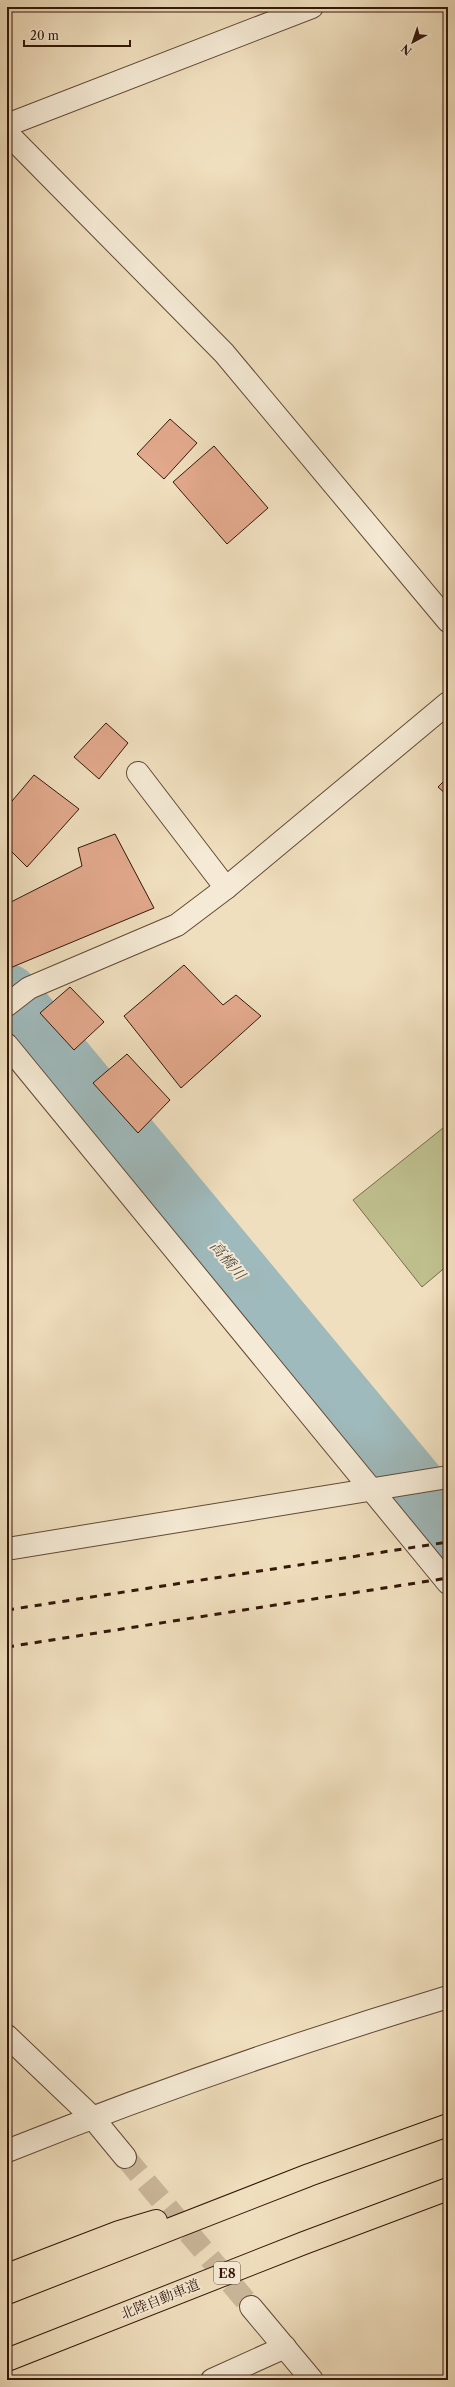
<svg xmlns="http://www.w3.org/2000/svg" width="455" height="2387" font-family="'Libre Caslon Text','Noto Serif JP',serif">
<rect width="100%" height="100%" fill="#f0dfbe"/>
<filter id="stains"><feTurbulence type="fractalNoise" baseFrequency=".005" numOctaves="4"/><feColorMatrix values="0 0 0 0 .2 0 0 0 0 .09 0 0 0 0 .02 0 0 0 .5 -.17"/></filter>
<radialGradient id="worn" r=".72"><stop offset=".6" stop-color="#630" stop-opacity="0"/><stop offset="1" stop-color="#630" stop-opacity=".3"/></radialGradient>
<!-- green -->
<polygon fill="#bfc08e" stroke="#796c4c" points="448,1124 448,1265 422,1287 353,1200"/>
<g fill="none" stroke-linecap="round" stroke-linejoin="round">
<!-- river -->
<polyline stroke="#9fbabc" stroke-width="63" points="7,995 448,1526"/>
</g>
<!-- building -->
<g fill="#e3a98d" stroke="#331709">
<polygon points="170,419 197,443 164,479 137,454"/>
<polygon points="214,446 268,508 227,544 173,482"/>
<polygon points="106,723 128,743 99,779 74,757"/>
<polygon points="34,775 79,809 27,867 7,847 7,807"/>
<polygon points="448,777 448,796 438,787"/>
<polygon points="115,834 154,908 10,968 7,962 7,904 82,866 78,848"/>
<polygon points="184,965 223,1005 236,995 261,1016 181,1088 124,1016"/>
<polygon points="70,987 104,1022 74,1050 40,1013"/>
<polygon points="127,1054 170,1100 138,1133 93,1083"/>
</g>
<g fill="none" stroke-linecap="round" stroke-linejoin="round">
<!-- minor-tunnel -->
<polyline stroke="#cab79a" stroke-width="22" stroke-dasharray="22 11" stroke-linecap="butt" points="125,2157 251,2307"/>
<!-- minor casing -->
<g stroke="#624936" stroke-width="24">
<g id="minor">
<polyline points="7,125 312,7"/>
<polyline points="7,133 224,353 448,621"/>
<polyline points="138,773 226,888 448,703"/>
<polyline points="7,1005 29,988 177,925 226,888"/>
<polyline points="7,1045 448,1583"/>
<polyline points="7,1549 448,1477"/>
<polyline points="7,2036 92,2117 125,2157"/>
<path d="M 7,2151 C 152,2093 299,2042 448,1997"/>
<polyline points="251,2307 312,2380"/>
<polyline points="212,2380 285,2347"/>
</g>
</g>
<!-- highway casing -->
<g stroke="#331709" stroke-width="24">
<g id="highway">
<polyline points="7,2275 119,2232 156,2221"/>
<polyline points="7,2293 309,2175 448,2125"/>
<polyline points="7,2360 304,2243 448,2189"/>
</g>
</g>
<!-- minor -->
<use href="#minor" stroke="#f5ead5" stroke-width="22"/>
<!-- highway -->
<use href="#highway" stroke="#f0dfbe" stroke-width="22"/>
<!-- rail -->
<g stroke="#331709" stroke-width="3" stroke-dasharray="7 7" stroke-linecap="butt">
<polyline points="7,1610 448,1542"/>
<polyline points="7,1647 448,1578"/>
</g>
</g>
<g text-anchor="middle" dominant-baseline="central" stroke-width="4" stroke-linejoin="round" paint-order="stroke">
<!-- shield labels -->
<rect fill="#f5ead5" stroke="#6d5646" stroke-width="1" x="214" y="2262" width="26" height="22" rx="3"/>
<g font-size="13" font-weight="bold" fill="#331709">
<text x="227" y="2273">E8</text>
</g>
<!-- street labels -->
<g font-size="14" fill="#331709" stroke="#f5ead5">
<text transform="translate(160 2299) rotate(-22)">北陸自動車道</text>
</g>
<!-- water labels -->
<g font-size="15" font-style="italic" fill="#595048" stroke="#f5ead5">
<text transform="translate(228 1260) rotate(50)">高橋川</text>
</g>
</g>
<!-- margin -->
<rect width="455" height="2387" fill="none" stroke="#f0dfbe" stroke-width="24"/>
<rect x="8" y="8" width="439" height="2371" fill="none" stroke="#331709" stroke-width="2"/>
<rect x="12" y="12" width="431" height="2363" fill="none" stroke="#331709"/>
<!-- north arrow -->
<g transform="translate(413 42) rotate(220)" stroke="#f5ead5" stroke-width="3" paint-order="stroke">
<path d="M0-3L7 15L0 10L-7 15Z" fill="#331709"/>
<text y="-6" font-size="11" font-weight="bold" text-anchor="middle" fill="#331709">N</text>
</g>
<!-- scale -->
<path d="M24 40v6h106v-6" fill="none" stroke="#331709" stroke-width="2"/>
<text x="30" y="40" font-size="12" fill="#331709" stroke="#f5ead5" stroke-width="3" paint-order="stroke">20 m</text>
<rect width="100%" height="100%" filter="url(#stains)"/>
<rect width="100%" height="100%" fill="url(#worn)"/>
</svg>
